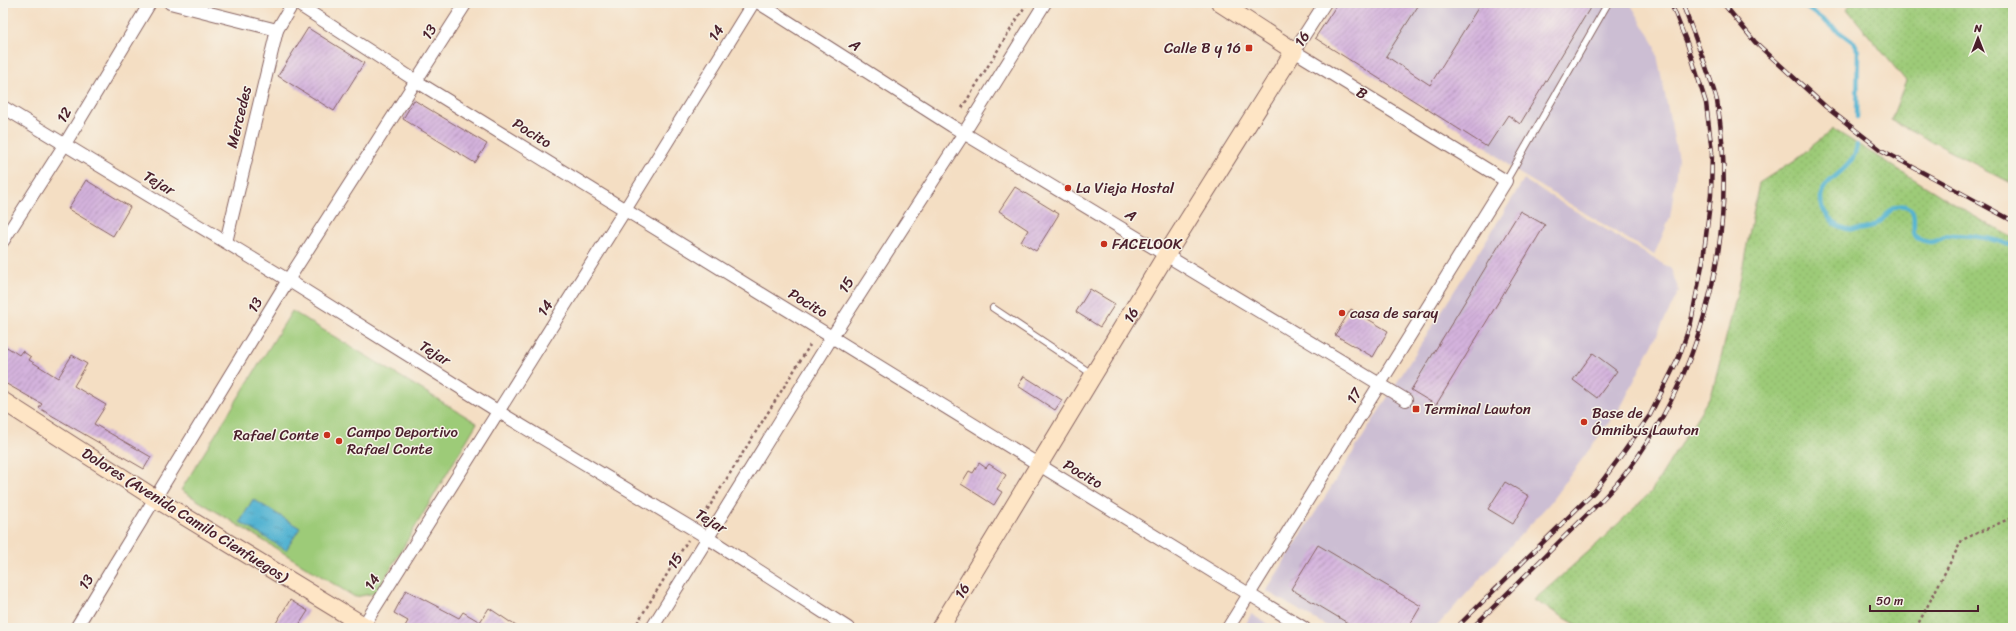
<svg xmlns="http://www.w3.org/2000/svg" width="2016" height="631" font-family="Sriracha,sans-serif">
<defs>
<pattern id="grass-dots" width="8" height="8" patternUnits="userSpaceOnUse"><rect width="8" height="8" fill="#9dcb78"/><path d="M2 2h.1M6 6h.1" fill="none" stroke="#89ae68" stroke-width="1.8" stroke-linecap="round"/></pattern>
<pattern id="water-ripples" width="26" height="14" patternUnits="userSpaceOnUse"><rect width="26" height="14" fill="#53b3d2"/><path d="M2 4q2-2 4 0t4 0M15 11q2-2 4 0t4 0" fill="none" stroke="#4791ab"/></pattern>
<pattern id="building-hatch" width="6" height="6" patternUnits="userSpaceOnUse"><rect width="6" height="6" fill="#d4b3dd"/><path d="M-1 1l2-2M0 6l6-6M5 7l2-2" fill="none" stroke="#ae91b3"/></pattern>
</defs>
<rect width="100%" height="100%" fill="#f7f3e8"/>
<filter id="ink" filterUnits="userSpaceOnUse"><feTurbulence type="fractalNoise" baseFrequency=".025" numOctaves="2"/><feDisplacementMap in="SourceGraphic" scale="8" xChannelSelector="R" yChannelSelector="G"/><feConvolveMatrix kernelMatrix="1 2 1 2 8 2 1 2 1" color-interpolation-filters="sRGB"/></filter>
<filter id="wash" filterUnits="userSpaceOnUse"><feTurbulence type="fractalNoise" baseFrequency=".012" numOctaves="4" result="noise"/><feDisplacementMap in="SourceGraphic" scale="16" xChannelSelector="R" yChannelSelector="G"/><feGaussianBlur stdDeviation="0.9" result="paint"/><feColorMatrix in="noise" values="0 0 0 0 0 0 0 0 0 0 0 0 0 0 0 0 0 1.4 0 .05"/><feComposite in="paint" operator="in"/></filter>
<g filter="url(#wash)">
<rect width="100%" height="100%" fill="#f4dec3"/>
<!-- industrial -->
<g fill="#ccbed3">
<polygon points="1338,3 1630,3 1655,45 1678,159 1670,218 1654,255 1514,170 1487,147 1315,38"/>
<polygon points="1524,180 1671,269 1679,291 1622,405 1549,504 1435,628 1330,628 1266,591"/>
<polygon points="1251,614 1274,628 1244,628"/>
</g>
<!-- grass -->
<g fill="url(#grass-dots)" stroke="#747552">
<polygon points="1851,3 2013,3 2013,184 1891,120 1906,81 1847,9"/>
<polygon points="1833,129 1972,215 2013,238 2013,628 1582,628 1534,600 1596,545 1651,492 1712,393 1739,286 1759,183 1795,160"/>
</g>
<!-- pitch -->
<polygon fill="#9dcb78" stroke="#747552" points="292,311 477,423 376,593 355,597 181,490"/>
<!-- water -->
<polygon fill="url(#water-ripples)" stroke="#4e697e" points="253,499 300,528 286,550 240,522"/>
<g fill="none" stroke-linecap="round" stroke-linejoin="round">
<!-- stream -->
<g stroke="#53b3d2" stroke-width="4.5">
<polyline points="1800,3 1853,42 1858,51 1857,117"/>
<path d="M 1857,145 C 1854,172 1822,177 1821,198 C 1821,208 1825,213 1831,220 C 1842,232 1864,233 1878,223 C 1887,217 1891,203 1905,206 C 1923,211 1905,234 1921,240 C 1936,246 1940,236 1953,235 C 1972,235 1995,239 2013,246"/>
</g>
</g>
<g id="blocks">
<!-- building -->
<g fill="url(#building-hatch)">
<polygon points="1338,3 1420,3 1386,56 1430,85 1481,3 1593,3 1520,124 1508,115 1487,147 1315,38"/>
<polygon points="308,28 364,63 334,111 278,76"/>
<polygon points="414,100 487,144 475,163 403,119"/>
<polygon points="86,180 130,207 113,236 68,209"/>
<polygon points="1015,187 1059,214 1036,251 1021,242 1028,230 999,211"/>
<polygon points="1520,211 1545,225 1436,405 1411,390"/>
<polygon points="1090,289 1115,304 1100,327 1076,312"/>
<polygon points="1351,309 1388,331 1373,357 1335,335"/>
<polygon points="7,347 19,355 22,351 31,357 29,360 58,378 72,355 87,364 74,386 106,405 94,424 151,457 144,469 39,408 42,404 3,382 3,353"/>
<polygon points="1593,353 1617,371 1597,398 1573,380"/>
<polygon points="1024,376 1062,400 1055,410 1018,386"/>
<polygon points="979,463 986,468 989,464 1006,475 997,489 1002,492 994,505 961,484 969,471 973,473"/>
<polygon points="1505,482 1529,496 1513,524 1488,509"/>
<polygon points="1318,545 1421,606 1408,628 1356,628 1291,589"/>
<polygon points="406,590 459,618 463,612 480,622 489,608 519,628 404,628 408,621 394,613"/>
<polygon points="290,600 308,611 297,628 273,628"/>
</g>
</g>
</g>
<g filter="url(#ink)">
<use href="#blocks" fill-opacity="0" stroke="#866260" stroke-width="1"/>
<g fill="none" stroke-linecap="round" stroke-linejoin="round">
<!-- lane casing -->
<g stroke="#866260" stroke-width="8">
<g id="lane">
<polyline points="1506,181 1608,3"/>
<polyline points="993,308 1092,374"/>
</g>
</g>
<!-- street casing -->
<g stroke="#866260" stroke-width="14">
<g id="street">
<polyline points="170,3 277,30"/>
<polyline points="296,3 416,81 1304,628"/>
<polyline points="759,3 952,126 1406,400"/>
<polyline points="3,107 288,280 499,412 708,538 848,628"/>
<polyline points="3,241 65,144 150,3"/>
<polyline points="226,242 277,30 293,3"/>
<polyline points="76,628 288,280 466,3"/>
<polyline points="362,628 625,210 753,3"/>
<polyline points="652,628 832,337 964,133 1045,3"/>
<polyline points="1228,628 1506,181 1294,51 1325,3"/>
</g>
</g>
<!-- secondary casing -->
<g stroke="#866260" stroke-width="19">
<g id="secondary">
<polyline points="3,401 156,499 368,628"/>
<polyline points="940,628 1166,255 1294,51 1220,3"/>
</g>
</g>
<!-- path -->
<g stroke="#866260" stroke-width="2.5" stroke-dasharray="3 3" stroke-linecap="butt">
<polyline points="962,108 1027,3"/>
<polyline points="701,520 810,345"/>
<polyline points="634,628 688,540"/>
<polyline points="1916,628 1962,540 2013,517"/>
</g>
<!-- lane -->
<use href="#lane" stroke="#fff" stroke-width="6"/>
<!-- street -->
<use href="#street" stroke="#fff" stroke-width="12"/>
<!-- secondary -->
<use href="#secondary" stroke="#fee5c5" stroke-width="17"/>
<!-- rail casing -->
<g stroke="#4a1f2b" stroke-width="4.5">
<g id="rail">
<polyline points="1723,3 1755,42 1826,107 1881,150 2013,221"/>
<polyline points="1456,628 1594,492 1623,453 1650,415 1679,357 1691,322 1703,260 1711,195 1712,152 1706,103 1687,43 1671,3"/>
<path d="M 1472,628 C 1503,598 1533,568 1564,537 C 1590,512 1617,487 1637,458 C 1708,355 1738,225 1717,101 C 1714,89 1709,76 1705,64 C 1697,43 1690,23 1682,3"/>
</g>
</g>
<!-- rail -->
<use href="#rail" stroke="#f7f3e8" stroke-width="3" stroke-dasharray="9" stroke-linecap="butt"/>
</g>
</g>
<!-- markers -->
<g fill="#c8321e" stroke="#f7f3e8" stroke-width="1.5">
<rect x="1245" y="44" width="8" height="8" rx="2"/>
<circle cx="1068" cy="188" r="4"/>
<circle cx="1104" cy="244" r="4"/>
<circle cx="1342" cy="313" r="4"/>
<rect x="1412" y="405" width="8" height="8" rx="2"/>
<circle cx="1584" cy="422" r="4"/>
<circle cx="327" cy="435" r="4"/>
<circle cx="339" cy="441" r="4"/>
</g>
<g text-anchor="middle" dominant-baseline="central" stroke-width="3" stroke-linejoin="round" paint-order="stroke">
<!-- street labels -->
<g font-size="15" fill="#4a1f2b" stroke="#f7f3e8">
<text transform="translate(429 32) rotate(-57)">13</text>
<text transform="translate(716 33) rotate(-58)">14</text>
<text transform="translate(1302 39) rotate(-57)">16</text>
<text transform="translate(855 45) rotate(33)">A</text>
<text transform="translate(1362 93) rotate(32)">B</text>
<text transform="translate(64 115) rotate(-59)">12</text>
<text transform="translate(239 117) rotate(-76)">Mercedes</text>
<text transform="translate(532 133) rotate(32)">Pocito</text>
<text transform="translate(159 183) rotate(31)">Tejar</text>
<text transform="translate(1131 215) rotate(31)">A</text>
<text transform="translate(846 285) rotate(-57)">15</text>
<text transform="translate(808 303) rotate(31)">Pocito</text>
<text transform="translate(255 305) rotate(-59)">13</text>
<text transform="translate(545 308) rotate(-58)">14</text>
<text transform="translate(1131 315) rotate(-59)">16</text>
<text transform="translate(435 353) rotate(32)">Tejar</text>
<text transform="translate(1354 396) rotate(-58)">17</text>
<text transform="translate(1083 474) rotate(31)">Pocito</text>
<text transform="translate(185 515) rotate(32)">Dolores (Avenida Camilo Cienfuegos)</text>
<text transform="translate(711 521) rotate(31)">Tejar</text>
<text transform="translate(675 561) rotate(-58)">15</text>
<text transform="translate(86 582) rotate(-58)">13</text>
<text transform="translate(372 582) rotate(-58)">14</text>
<text transform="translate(962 591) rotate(-58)">16</text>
</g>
<!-- poi labels -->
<g font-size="15" fill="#4a1f2b" stroke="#f7f3e8" text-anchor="start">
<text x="1241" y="48" text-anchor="end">Calle B y 16</text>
<text x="1076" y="188">La Vieja Hostal</text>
<text x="1112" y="244">FACELOOK</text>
<text x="1350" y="313">casa de saray</text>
<text x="1424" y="409">Terminal Lawton</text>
<text x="1592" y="413">Base de<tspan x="1592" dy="17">Ómnibus Lawton</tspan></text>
<text x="347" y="432">Campo Deportivo<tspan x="347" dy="17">Rafael Conte</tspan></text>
<text x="319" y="435" text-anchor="end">Rafael Conte</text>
</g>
</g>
<!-- margin -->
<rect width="2016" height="631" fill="none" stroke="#f7f3e8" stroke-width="16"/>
<!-- north arrow -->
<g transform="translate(1978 38)" stroke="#f7f3e8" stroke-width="3" paint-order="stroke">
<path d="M0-3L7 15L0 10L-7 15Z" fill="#4a1f2b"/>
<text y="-6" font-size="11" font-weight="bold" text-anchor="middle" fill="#4a1f2b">N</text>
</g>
<!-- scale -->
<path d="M1870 605v6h108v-6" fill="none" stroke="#4a1f2b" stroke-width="2"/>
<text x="1876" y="605" font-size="12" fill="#4a1f2b" stroke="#f7f3e8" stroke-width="3" paint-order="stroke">50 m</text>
</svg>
